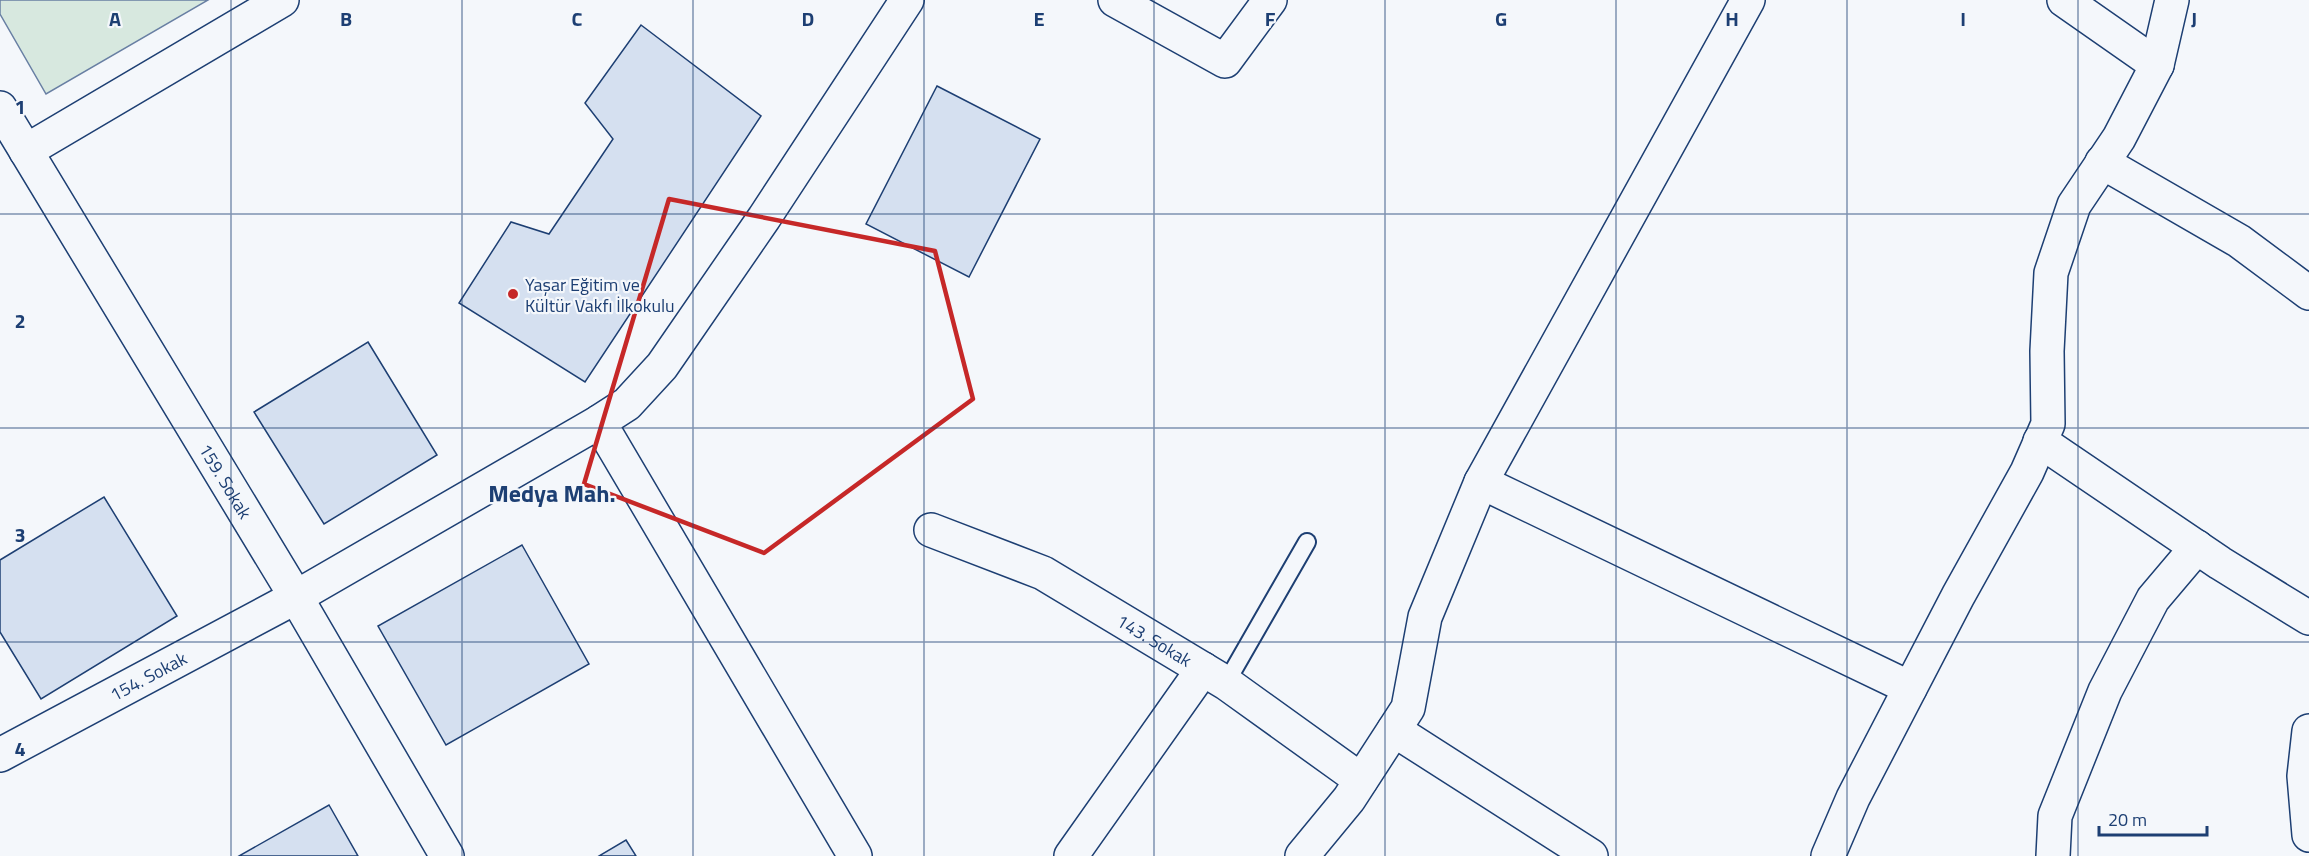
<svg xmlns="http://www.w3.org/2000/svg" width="2309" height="856" font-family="'Titillium Web',sans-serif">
<rect width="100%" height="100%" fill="#f4f7fb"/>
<!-- green -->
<polygon fill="#d7e8df" stroke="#687fa3" stroke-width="1.5" points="0,0 208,0 46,94 0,14"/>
<!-- building -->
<g fill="#d5e0f0" stroke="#1d3f73" stroke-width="1.5">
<polygon points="641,25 761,116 585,382 459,303 511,222 549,234 613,139 585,103"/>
<polygon points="937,86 1040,139 969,277 866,224"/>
<polygon points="368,342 437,455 324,524 254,412"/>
<polygon points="104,497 177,616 41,699 0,632 0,560"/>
<polygon points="522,545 589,664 446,745 378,626"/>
<polygon points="329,805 358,856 239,856"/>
<polygon points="626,840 636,856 599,856"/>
</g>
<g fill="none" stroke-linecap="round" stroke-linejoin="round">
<!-- lane casing -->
<g stroke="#1d3f73" stroke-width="20">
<polyline id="lane" points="1226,683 1307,542"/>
</g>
<!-- street casing -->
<g stroke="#1d3f73" stroke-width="36">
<g id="street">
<polyline points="1115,0 1225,61 1270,0"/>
<polyline points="2064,0 2157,65"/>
<path id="s1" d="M 0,108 L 296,597 L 447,856"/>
<polyline points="26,151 282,0"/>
<polyline points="2102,162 2239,241 2309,293"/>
<polyline points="599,422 855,856"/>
<polyline points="2040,441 2220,563 2309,618"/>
<polyline points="1481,482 1910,688"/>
<path id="s2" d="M 931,530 L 1043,573 L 1226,683 L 1361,780"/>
<polyline points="1394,730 1591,856"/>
<polyline points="2309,731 2304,776 2309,835"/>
<path id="s3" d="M 0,755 L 296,597 L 599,422 L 627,404 L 662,366 L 764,218 L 907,0"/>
<polyline points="1071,856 1203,669"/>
<polyline points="1302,856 1349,799 1408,708 1425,617 1481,482 1748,0"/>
<polyline points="1828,856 1853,798 1958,596 2027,472 2048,424 2047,351 2051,273 2074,205 2119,138 2157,65 2172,0"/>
<polyline points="2053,856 2055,816 2105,691 2153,599 2197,547"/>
</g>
</g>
<!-- lane -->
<use href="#lane" stroke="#f4f7fb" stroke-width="16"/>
<!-- street -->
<use href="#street" stroke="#f4f7fb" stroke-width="33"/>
</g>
<!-- marked area -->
<path fill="none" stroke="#c62828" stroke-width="4.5" stroke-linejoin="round" d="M 669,199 L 935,251 L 973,399 L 764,553 L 584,484 Z"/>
<!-- grid -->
<path fill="none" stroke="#1d3f73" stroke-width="1.5" stroke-opacity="0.55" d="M 231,0 L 231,856M 462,0 L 462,856M 693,0 L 693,856M 924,0 L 924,856M 1154,0 L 1154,856M 1385,0 L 1385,856M 1616,0 L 1616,856M 1847,0 L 1847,856M 2078,0 L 2078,856M 0,214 L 2309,214M 0,428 L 2309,428M 0,642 L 2309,642"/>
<!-- markers -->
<circle fill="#c62828" stroke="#f4f7fb" stroke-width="2" cx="513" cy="294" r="6"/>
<g text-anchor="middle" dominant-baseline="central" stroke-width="4.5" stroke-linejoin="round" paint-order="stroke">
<!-- poi labels -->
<g font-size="18" fill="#1d3f73" stroke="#f4f7fb" text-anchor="start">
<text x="525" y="284">Yaşar Eğitim ve<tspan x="525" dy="21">Kültür Vakfı İlkokulu</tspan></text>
</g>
<!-- street labels -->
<g font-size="18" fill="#1d3f73" stroke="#f4f7fb">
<text stroke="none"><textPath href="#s1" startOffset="436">159. Sokak</textPath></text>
<text stroke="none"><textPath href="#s2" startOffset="250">143. Sokak</textPath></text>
<text stroke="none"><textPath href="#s3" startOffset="168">154. Sokak</textPath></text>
</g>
<!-- district labels -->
<g font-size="24" font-weight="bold" fill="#1d3f73" stroke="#f4f7fb">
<text x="552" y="493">Medya Mah.</text>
</g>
</g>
<g font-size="20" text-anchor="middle" font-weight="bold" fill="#1d3f73" stroke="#f4f7fb" stroke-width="4.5" stroke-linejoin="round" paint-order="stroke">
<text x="115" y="26">A</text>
<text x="346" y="26">B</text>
<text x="577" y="26">C</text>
<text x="808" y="26">D</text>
<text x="1039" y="26">E</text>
<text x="1270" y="26">F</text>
<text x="1501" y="26">G</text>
<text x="1732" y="26">H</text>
<text x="1963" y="26">I</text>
<text x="2194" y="26">J</text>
<text x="20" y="114">1</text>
<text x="20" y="328">2</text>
<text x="20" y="542">3</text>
<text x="20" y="756">4</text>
</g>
<!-- scale -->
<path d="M2099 826v9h108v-9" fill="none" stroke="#1d3f73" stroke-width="3"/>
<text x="2108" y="826" font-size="18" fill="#1d3f73" stroke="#f4f7fb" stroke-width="4.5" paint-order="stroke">20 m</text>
</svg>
